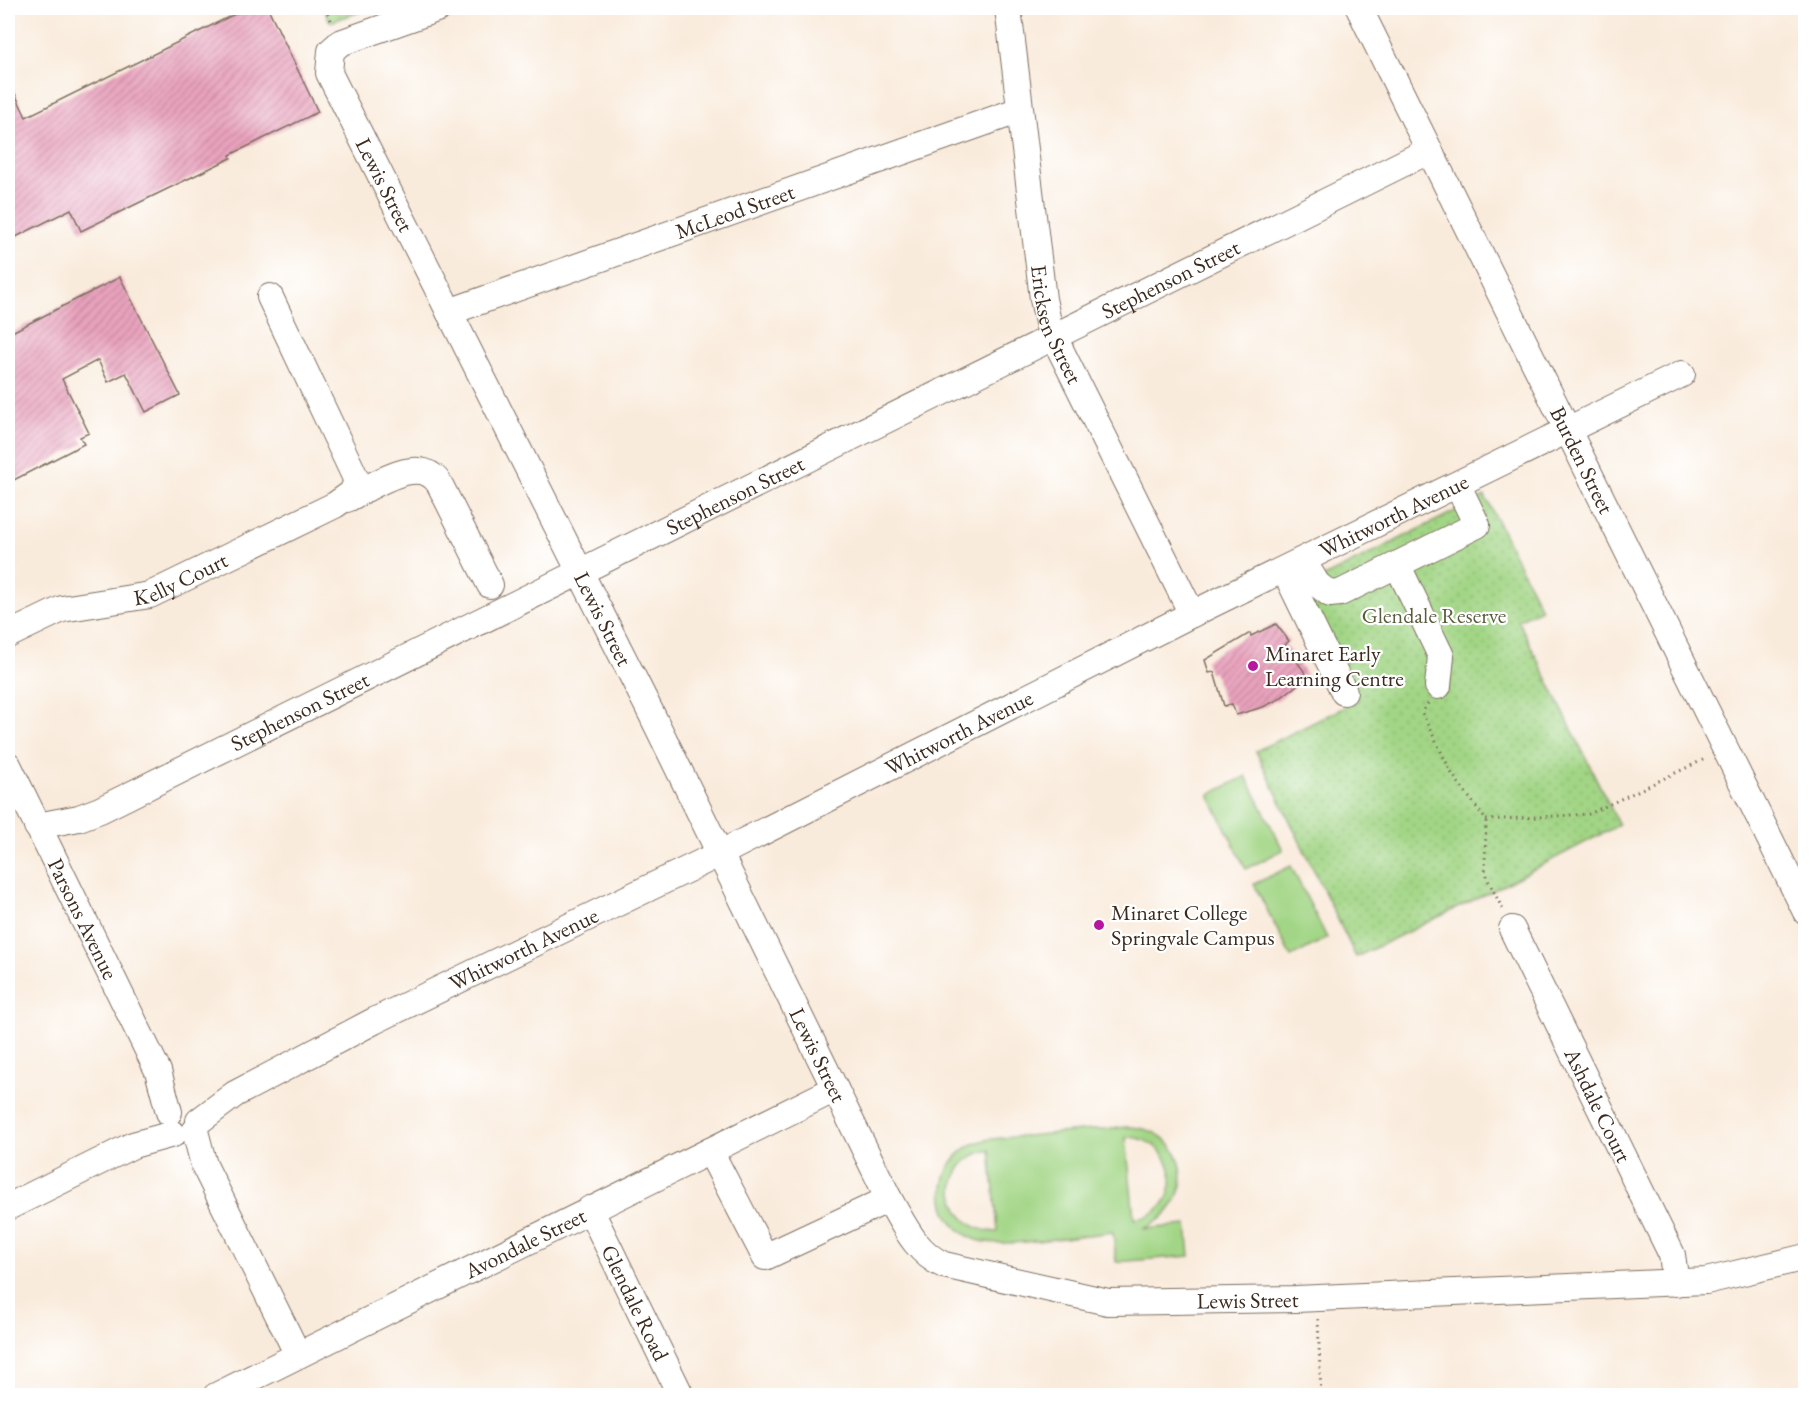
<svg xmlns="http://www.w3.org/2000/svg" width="1813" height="1403" font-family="'EB Garamond',serif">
<defs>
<pattern id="green-dots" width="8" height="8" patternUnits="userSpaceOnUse" patternTransform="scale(1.5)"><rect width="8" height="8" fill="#a2d585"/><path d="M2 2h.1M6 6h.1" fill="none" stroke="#8cb772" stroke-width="1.8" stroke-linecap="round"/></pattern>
<pattern id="building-hatch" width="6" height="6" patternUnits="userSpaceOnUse" patternTransform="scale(1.5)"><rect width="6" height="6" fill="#eaa3be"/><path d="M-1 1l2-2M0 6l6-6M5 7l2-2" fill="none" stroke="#bf859a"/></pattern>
</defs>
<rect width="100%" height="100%" fill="#fff"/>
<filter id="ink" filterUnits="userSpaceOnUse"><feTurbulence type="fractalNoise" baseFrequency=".0167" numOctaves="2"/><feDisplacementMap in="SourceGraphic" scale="12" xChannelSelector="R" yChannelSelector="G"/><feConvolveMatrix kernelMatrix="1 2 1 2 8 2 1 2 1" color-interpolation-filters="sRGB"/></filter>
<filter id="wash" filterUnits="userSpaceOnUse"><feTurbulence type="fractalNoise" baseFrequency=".008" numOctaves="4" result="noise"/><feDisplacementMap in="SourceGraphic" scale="24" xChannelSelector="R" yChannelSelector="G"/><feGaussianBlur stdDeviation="1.35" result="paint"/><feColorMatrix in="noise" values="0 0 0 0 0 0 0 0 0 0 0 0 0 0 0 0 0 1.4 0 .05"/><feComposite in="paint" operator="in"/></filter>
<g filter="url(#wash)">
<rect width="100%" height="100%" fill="#f9ebdb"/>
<!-- green -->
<g fill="url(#green-dots)" stroke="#6e8052" stroke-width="1.5">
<polygon points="323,8 371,8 330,22"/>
<polygon points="1485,496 1541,609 1518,620 1619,825 1488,893 1356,957 1256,751 1357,701 1302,588"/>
</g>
<!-- pitch -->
<g fill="#a2d585" stroke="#6e8052" stroke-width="1.5" fill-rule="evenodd">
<polygon points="1246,776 1283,850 1246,869 1209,795"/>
<polygon points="1291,866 1327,938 1291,957 1254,884"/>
<path d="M 1127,1127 C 1191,1127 1202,1204 1143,1229 L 1187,1225 L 1190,1256 L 1116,1262 L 1113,1232 C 1082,1235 1003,1249 977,1240 C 923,1221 936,1146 991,1139 ZM 1129,1137 C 1183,1141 1186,1214 1134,1219 L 1126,1138 ZM 990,1150 L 998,1231 L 997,1232 C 943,1231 937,1159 990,1150 Z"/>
</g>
<g id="blocks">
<!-- building -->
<g fill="url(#building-hatch)">
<polygon points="247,8 268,8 318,112 230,155 231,158 81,231 71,209 8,241 8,79 26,117"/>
<polygon points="120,277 180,395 146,412 126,373 108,382 98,360 62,379 89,433 80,437 84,444 8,483 8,334"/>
<polygon points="1276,624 1289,641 1285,645 1306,674 1298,679 1301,682 1279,699 1263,707 1236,715 1232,704 1224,706 1214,672 1209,673 1205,660 1250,633 1251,636"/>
</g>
</g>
</g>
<g filter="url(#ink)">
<use href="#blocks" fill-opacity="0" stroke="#7e6e60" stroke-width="1.5"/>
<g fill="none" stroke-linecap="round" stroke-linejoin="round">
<!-- minor casing -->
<g stroke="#7e6e60" stroke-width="28">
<g id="minor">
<path id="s1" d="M 439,8 L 340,43 L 331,51 L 329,73 L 652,715 L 889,1199 C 904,1225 916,1253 944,1265 L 1108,1302 L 1296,1299 L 1706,1281 L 1806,1257"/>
<path id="s2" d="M 1008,8 L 1043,299 L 1049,327 L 1192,614"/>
<path id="s3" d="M 1359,8 L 1806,912"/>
<path id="s4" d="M 449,312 L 1020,110"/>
<path d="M 347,499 C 372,487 421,451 440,485 L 490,585"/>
<polyline points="1304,562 1317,584 1330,594 1340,593 1477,525 1458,486"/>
<polyline points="1398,566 1441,656 1438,686"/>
<polyline points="1285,571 1344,692"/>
<path id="s5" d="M 8,635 L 62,609 L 150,595 L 335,505 L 352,493 L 357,481 L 351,468 L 270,297"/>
<path id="s6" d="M 8,765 L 158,1071 L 169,1112"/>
<path id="s7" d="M 37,826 L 79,818 L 100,810 L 1428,151"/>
<path id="s8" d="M 1512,929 L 1672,1255 L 1676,1283"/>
<path id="s9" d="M 199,1121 L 235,1094 L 374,1021 L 719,854 L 1192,614 L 1682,374"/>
<polyline points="195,1131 204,1165 298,1355"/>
<polyline points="710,1151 765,1257 889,1199"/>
<polyline points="8,1207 133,1145 173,1134"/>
<path id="s10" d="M 590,1209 L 681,1396"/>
<path id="s11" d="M 216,1396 L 835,1089"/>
</g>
</g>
<!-- path -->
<g stroke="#7e6e60" stroke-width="3" stroke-dasharray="1.5 4.5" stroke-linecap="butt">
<polyline points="325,8 333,24"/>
<polyline points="1428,703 1422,713 1452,774 1486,820 1485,868 1488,880 1504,912"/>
<polyline points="1486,820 1589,814 1707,758"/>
<polyline points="1318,1319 1321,1396"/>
</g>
<!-- minor -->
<use href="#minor" stroke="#fff" stroke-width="26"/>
</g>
</g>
<!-- markers -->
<g fill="#b5179e" stroke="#fff" stroke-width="2">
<circle cx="1253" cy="666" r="6"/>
<circle cx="1099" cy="925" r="6"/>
</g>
<g text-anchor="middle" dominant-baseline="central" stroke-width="4.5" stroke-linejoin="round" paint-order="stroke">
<!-- street labels -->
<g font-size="22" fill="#3b2a1e" stroke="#fff">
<text stroke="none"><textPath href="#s1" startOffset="264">Lewis Street</textPath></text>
<text stroke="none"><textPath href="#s4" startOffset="303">McLeod Street</textPath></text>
<text stroke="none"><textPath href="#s7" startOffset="1260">Stephenson Street</textPath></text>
<text stroke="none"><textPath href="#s2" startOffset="321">Ericksen Street</textPath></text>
<text stroke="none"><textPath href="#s3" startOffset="504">Burden Street</textPath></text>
<text stroke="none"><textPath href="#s7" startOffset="774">Stephenson Street</textPath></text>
<text stroke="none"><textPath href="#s9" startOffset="1340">Whitworth Avenue</textPath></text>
<text stroke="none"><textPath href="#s5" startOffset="183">Kelly Court</textPath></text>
<text stroke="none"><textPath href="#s1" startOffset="750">Lewis Street</textPath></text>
<text stroke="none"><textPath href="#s7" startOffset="288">Stephenson Street</textPath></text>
<text stroke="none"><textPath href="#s9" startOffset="854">Whitworth Avenue</textPath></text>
<text stroke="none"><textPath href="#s6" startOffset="171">Parsons Avenue</textPath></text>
<text stroke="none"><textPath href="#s9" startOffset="368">Whitworth Avenue</textPath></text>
<text stroke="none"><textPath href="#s1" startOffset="1236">Lewis Street</textPath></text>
<text stroke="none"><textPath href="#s8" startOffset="196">Ashdale Court</textPath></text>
<text stroke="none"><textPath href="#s11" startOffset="345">Avondale Street</textPath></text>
<text stroke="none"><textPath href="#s1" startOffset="1792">Lewis Street</textPath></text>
<text stroke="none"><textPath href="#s10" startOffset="104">Glendale Road</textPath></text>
</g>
<!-- park labels -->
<g font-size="22" fill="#5a5d3d" stroke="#fff">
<text x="1434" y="615">Glendale Reserve</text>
</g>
<!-- poi labels -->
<g font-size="22" fill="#3b2a1e" stroke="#fff" text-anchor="start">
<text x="1265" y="653">Minaret Early<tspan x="1265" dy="25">Learning Centre</tspan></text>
<text x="1111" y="912">Minaret College<tspan x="1111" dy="25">Springvale Campus</tspan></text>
</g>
</g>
<!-- margin -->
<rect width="1813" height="1403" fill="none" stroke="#fff" stroke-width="30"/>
</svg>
